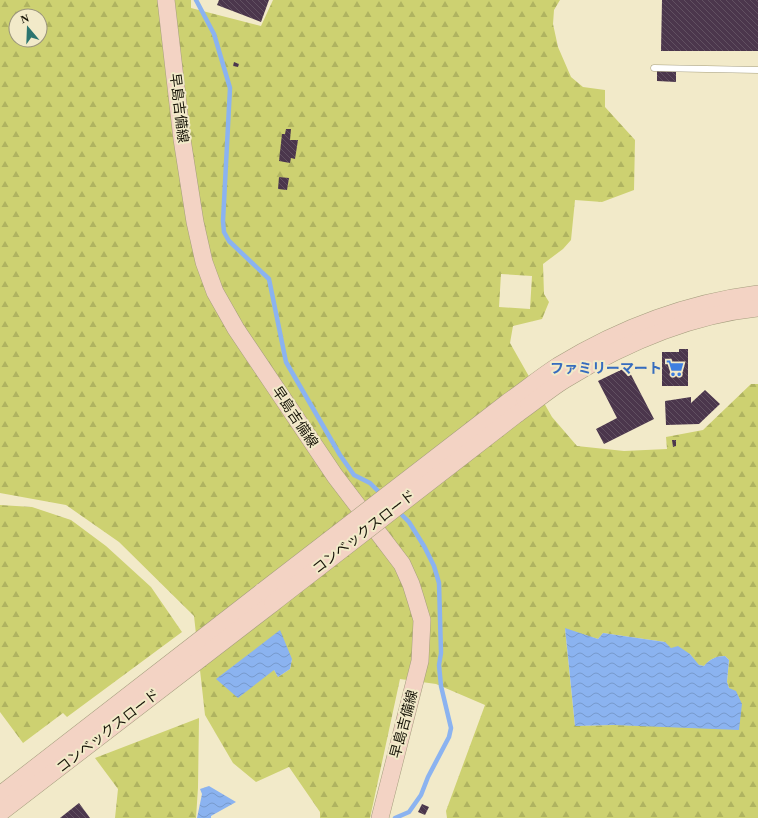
<svg xmlns="http://www.w3.org/2000/svg" width="758" height="818" font-family="'Times New Roman','Noto Sans JP',serif">
<defs>
<pattern id="forest-firs" width="22" height="20" patternUnits="userSpaceOnUse"><rect width="22" height="20" fill="#cdd171"/><path d="M5 1l3.5 6h-7zM16 11l3.5 6h-7z" fill="#afb360"/></pattern>
<pattern id="water-waves" width="16" height="10" patternUnits="userSpaceOnUse"><rect width="16" height="10" fill="#8bb3f0"/><path d="M0 5q4-4 8 0t8 0" fill="none" stroke="#79c"/></pattern>
<pattern id="building-back-hatch" width="6" height="6" patternUnits="userSpaceOnUse"><rect width="6" height="6" fill="#4b364c"/><path d="M-1 5l2 2M0 0l6 6M5-1l2 2" fill="none" stroke="#615061"/></pattern>
</defs>
<rect width="100%" height="100%" fill="#f2eac9"/>
<!-- forest -->
<g fill="url(#forest-firs)" fill-rule="evenodd">
<path d="M 0,0 L 191,0 L 191,8 L 261,26 L 273,0 L 560,0 L 554,10 L 553,24 L 558,47 L 571,77 L 583,87 L 605,90 L 605,107 L 635,140 L 634,190 L 602,202 L 575,200 L 571,240 L 563,249 L 543,264 L 544,294 L 549,302 L 542,319 L 513,326 L 510,343 L 552,417 L 577,446 L 624,451 L 667,449 L 666,437 L 703,430 L 751,384 L 758,384 L 758,818 L 447,818 L 446,811 L 485,705 L 436,684 L 400,679 L 370,818 L 320,818 L 320,812 L 289,767 L 256,782 L 233,763 L 205,715 L 194,616 L 119,542 L 66,505 L 0,493 ZM 16,16 L 40,16 L 40,40 L 16,40 ZM 501,274 L 532,276 L 530,309 L 499,307 ZM 565,629 L 598,639 L 603,633 L 665,642 L 671,649 L 690,654 L 698,665 L 704,666 C 710,659 716,656 725,656 L 729,660 L 727,682 L 729,688 L 664,726 L 613,725 L 575,726 ZM 292,659 L 290,669 L 278,677 L 274,670 Z"/>
<polygon points="0,505 32,507 71,520 106,546 151,587 182,632 67,717 63,713 23,743 0,712"/>
<polygon points="199,718 198,788 196,818 115,818 118,789 95,758"/>
</g>
<!-- water -->
<g fill="url(#water-waves)">
<path d="M 565,628 L 598,639 L 603,633 L 665,642 L 671,648 L 678,646 L 690,654 L 699,665 L 704,666 C 710,659 716,656 725,656 L 729,660 L 727,682 L 729,688 L 736,691 L 742,704 L 739,730 L 613,725 L 575,726 Z"/>
<polygon points="280,630 292,659 290,669 278,677 274,670 238,698 216,679"/>
<polygon points="209,786 236,802 211,816 211,818 197,818 202,794 200,789"/>
</g>
<g fill="none" stroke-linecap="round" stroke-linejoin="round">
<!-- stream -->
<g stroke="#8bb3f0" stroke-width="4.5">
<polyline points="196,0 214,34 230,88 223,221 224,232 229,241 269,279 286,362 340,455 354,475 370,483 383,496"/>
<polyline points="395,818 409,812 421,795 428,777 449,737 451,728 441,686 439,665 441,653 439,583 434,566 424,546 409,522 398,511"/>
</g>
</g>
<!-- building -->
<g fill="url(#building-back-hatch)">
<polygon points="219,0 269,0 261,22 217,5"/>
<polygon points="662,0 758,0 758,51 661,51"/>
<polygon points="234,62 239,64 238,67 233,66"/>
<polygon points="657,71 676,71 676,82 657,81"/>
<polygon points="286,129 291,129 290,140 298,140 295,159 291,158 290,163 279,161 282,134 285,134"/>
<polygon points="279,177 289,178 287,190 278,189"/>
<polygon points="679,349 688,349 688,386 662,386 662,352 679,352"/>
<polygon points="627,367 654,419 604,444 596,429 617,418 598,381"/>
<polygon points="705,390 720,404 699,424 666,425 665,401 691,397 691,403"/>
<polygon points="672,440 676,440 676,446 673,447"/>
<polygon points="79,803 90,818 60,818"/>
<polygon points="422,804 429,807 425,815 418,812"/>
</g>
<g fill="none" stroke-linecap="round" stroke-linejoin="round">
<!-- lane casing -->
<g stroke="#a59e7e" stroke-width="7">
<polyline id="lane" points="654,68 758,70"/>
</g>
<!-- secondary casing -->
<g stroke="#a59e7e" stroke-width="18">
<g id="secondary">
<polyline points="166,0 182,139 195,222 204,262 215,292 236,329 335,476 402,564 411,584 416,600 422,620 420,661 380,818"/>
<path d="M 508,402 C 525,390 541,377 558,366 C 619,329 687,303 758,294"/>
<path d="M 517,414 C 533,403 548,390 564,380 C 623,344 689,315 758,308"/>
<polyline points="0,795 263,591"/>
<polyline points="0,813 273,603"/>
</g>
</g>
<!-- lane -->
<use href="#lane" stroke="#fff" stroke-width="6"/>
<!-- secondary -->
<use href="#secondary" stroke="#f3d3c4" stroke-width="17"/>
<!-- secondary-bridge casing -->
<g stroke="#a59e7e" stroke-width="18" stroke-linecap="butt">
<g id="secondary-bridge">
<polyline points="263,591 508,402"/>
<polyline points="273,603 517,414"/>
</g>
</g>
<!-- secondary-bridge -->
<use href="#secondary-bridge" stroke="#f3d3c4" stroke-width="17"/>
</g>
<!-- icons -->
<defs>
<g id="supermarket-bare" transform="scale(1.38)"><path d="M-6-5.5h2.5l.6 2H6L4.5 2H-2.5L-4.4-4H-6ZM-1.5 3.2a1.3 1.3 0 1 0 .1 0ZM3 3.2a1.3 1.3 0 1 0 .1 0Z" fill="#3f7fe0" stroke="#f2eac9" stroke-width="2.5" paint-order="stroke"/></g>
</defs>
<g fill-rule="evenodd">
<use href="#supermarket-bare" x="675" y="368"/>
</g>
<g text-anchor="middle" dominant-baseline="central" stroke-width="4" stroke-linejoin="round" paint-order="stroke">
<!-- street labels -->
<g font-size="14" fill="#171408" stroke="#f2eac9">
<text transform="translate(179 108) rotate(83)">早島吉備線</text>
<text transform="translate(295 417) rotate(56)">早島吉備線</text>
<text transform="translate(364 532) rotate(-38)">コンベックスロード</text>
<text transform="translate(404 724) rotate(-75)">早島吉備線</text>
<text transform="translate(108 731) rotate(-38)">コンベックスロード</text>
</g>
<!-- shop labels -->
<g font-size="14" font-weight="bold" fill="#366cbe" stroke="#f2eac9" text-anchor="end">
<text x="662" y="368">ファミリーマート</text>
</g>
</g>
<!-- north arrow -->
<g transform="translate(28 28) rotate(341)"><circle r="19" fill="#f2eac9" stroke="#9a947c"/>
<path d="M0-3L7 15L0 10L-7 15Z" fill="#2c756f"/>
<text y="-6" font-size="11" font-weight="bold" text-anchor="middle" fill="#171408">N</text>
</g>
</svg>
